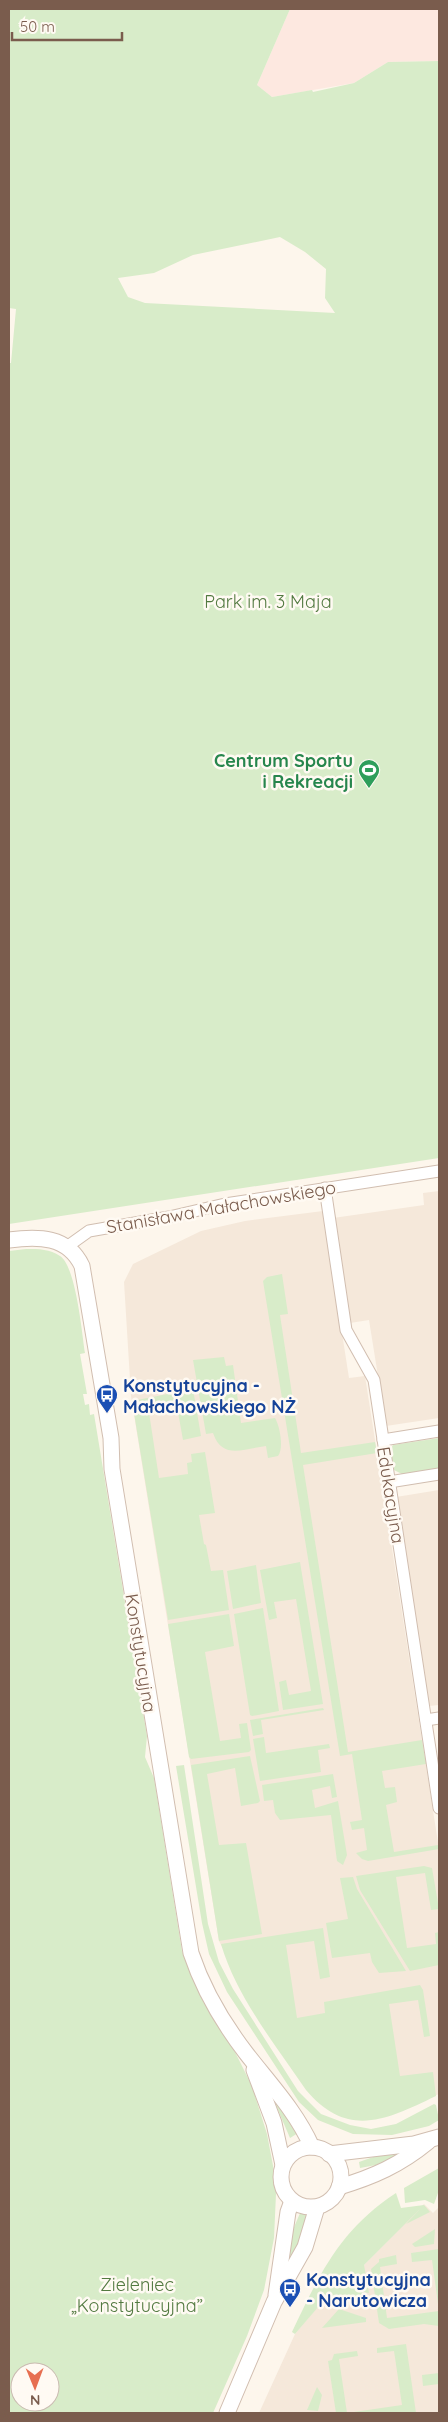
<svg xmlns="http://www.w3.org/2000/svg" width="448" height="2422" font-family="Quicksand,sans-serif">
<rect width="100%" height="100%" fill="#fdf6ec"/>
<!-- residential -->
<g fill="#f5e8da">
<polygon points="439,1191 439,1418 386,1426 369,1320 350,1323 333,1218 424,1205 423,1193"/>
<polygon points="323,1211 349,1378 365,1376 439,1849 439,2094 377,2118 239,1980 219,1941 131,1396 124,1282 133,1264 201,1231 245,1221"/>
<polygon points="439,1490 439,1705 429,1706 396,1497"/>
<polygon points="424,2204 433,2213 439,2207 439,2413 259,2413 295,2334 321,2303 359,2270"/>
</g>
<!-- commercial -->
<polygon fill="#fde8e0" points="290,9 439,9 439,61 388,62 354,83 272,97 257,85"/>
<!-- green -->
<g fill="#d8ecc9" fill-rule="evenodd">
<path d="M 9,9 L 290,9 L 257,85 L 272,97 L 312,90 L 313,92 L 354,83 L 388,62 L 439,61 L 439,1158 L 9,1224 L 9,363 L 11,363 L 16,309 L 9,308 ZM 280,237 L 305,252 L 326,269 L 325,298 L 335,313 L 145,303 L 128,297 L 118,278 L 154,273 L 193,255 Z"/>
<path d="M 26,1249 C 39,1249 50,1249 60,1256 C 76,1266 82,1334 85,1353 L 80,1354 L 87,1394 L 83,1394 L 85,1405 L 89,1404 L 90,1415 L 94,1414 L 147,1736 L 145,1757 L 154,1778 L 182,1951 L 204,2003 L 232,2046 L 252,2086 L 267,2134 L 274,2171 L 276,2194 L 274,2238 L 264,2290 L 247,2336 L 213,2413 L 9,2413 L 9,1251 ZM 20,2372 L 50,2372 L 50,2402 L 20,2402 Z"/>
<polygon points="282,1274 288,1314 280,1315 301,1453 375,1442 377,1453 303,1465 348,1752 422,1740 426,1764 382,1771 385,1788 395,1787 397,1802 386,1805 394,1852 438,1845 439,1849 368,1861 362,1859 356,1853 367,1850 364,1828 352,1830 350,1822 362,1820 352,1754 340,1756 263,1281 267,1277"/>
<path d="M 224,1357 L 226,1366 L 233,1365 L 241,1423 L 275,1418 C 280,1426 284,1449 278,1456 L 268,1458 L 266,1446 C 243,1449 222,1460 213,1433 L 206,1434 L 193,1360 Z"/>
<polygon points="193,1389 201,1436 183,1440 176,1401 148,1406 159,1478 188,1474 187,1463 192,1462 191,1454 205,1452 215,1513 199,1515 204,1544 206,1545 211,1571 223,1570 229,1610 168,1620 132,1401"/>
<polygon points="439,1438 439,1469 402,1474 394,1470 389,1452 393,1445"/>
<polygon points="300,1562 323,1704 283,1710 279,1682 286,1680 289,1695 311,1691 296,1599 274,1602 277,1618 269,1620 260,1570"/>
<polygon points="256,1565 261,1603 233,1609 227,1571"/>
<polygon points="263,1608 279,1711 252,1716 250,1715 234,1614"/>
<polygon points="229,1614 234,1646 205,1652 220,1741 241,1738 239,1724 247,1723 251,1750 249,1752 191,1759 189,1757 168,1624"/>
<polygon points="323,1708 324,1710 261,1720 263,1734 253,1736 250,1720"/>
<polygon points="264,1737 266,1753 329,1744 330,1748 318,1750 321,1772 260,1781 253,1739"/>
<polygon points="250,1756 260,1801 258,1803 241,1806 235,1768 207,1774 219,1845 246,1843 262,1934 219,1941 191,1765"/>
<polygon points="184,1765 208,1924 219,1962 233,1989 298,2091 321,2114 350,2125 371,2129 396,2124 434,2104 436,2105 439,2120 429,2126 392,2135 353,2134 318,2120 299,2102 227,1992 209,1954 202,1923 176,1766"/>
<polygon points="333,1774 337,1797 332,1798 330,1786 312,1790 315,1808 338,1801 347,1855 343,1865 337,1861 331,1815 280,1820 275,1813 273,1800 264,1801 262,1785"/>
<polygon points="424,1866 432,1868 439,1909 431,1910 425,1873 396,1877 407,1948 436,1944 435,1933 439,1932 439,1965 410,1971 360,1890 356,1876"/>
<polygon points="353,1877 357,1889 406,1971 379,1973 372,1962 370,1953 332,1958 326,1923 348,1919 340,1878"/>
<path d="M 323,1928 L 330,1977 L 320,1979 L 314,1941 L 286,1945 L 297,2018 L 325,2013 L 324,2002 L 420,1985 L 423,1990 L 430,2036 L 424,2037 L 418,2000 L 389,2004 L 400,2076 L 433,2072 L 436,2096 C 388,2119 348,2140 306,2090 C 275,2044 237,1998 221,1944 Z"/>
<polygon points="272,2096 298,2133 290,2138"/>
<polygon points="403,2152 376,2165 360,2168 359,2162 379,2155"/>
<polygon points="439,2168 439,2190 434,2204 425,2200 405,2203 404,2188"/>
<path d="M 396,2193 L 401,2208 L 424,2205 L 430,2212 L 406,2224 L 421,2208 L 364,2265 L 369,2293 L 362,2292 L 363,2297 L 328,2303 L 325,2299 L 295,2334 L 292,2332 C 320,2273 340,2230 396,2193 Z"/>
<polygon points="301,2211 310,2215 303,2236 287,2269 291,2234"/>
<polygon points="435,2229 434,2244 415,2247 412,2244"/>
<polygon points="439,2249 439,2311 432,2260 412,2262 411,2253"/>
<polygon points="396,2255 397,2264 380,2267 387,2318 439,2311 439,2326 424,2324 389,2329 379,2323 371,2269 379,2262 379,2259"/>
<polygon points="339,2309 366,2318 366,2322 322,2328"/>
<polygon points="406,2344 416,2413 336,2413 328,2361 332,2360 334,2354 357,2351 358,2356 339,2359 347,2413 402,2405 394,2351 377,2353 377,2348"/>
<polygon points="439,2373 439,2384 423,2386 422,2375"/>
<polygon points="317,2387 322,2395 318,2411 307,2410"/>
</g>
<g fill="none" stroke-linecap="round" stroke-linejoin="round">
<!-- minor casing -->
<g stroke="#d1beb0" stroke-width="13">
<g id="minor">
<polyline points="325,1188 346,1330 374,1380 439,1808"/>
<polyline points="68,1246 89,1231 169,1217 225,1204 439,1171"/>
<polyline points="383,1440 439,1431"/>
<polyline points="389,1482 439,1474"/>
<polyline points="426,1720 439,1718"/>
</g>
</g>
<!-- tertiary casing -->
<g stroke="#d1beb0" stroke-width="17">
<g id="tertiary">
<path d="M 9,1240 C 38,1236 68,1236 82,1266 L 111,1438 L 112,1469 L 191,1953 C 203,1989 223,2023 246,2053 C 270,2084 296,2111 312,2147"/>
<polyline points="254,2070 274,2123 283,2165"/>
<circle cx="311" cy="2177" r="30"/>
<polyline points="329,2154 414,2144 439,2137"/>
<path d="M 339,2187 C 373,2177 400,2165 428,2142"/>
<polyline points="276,2295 288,2212 292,2201"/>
<polyline points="227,2413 274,2302 305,2247 317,2207"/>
</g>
</g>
<!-- minor -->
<use href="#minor" stroke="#fff" stroke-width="11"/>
<!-- tertiary -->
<use href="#tertiary" stroke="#fff" stroke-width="15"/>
</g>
<!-- icons -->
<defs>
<g id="stadium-pin" transform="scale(1.125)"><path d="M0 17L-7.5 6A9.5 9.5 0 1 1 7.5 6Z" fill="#2e9e5b" stroke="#fffaf3"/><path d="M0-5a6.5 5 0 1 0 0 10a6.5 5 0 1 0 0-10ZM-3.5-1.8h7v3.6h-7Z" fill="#fff"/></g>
<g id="bus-pin" transform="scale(1.125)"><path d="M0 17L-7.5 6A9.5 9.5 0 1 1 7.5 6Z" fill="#1a4fb4" stroke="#fffaf3"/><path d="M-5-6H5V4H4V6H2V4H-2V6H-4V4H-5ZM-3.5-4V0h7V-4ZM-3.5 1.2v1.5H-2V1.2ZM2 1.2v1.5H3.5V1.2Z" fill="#fff"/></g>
</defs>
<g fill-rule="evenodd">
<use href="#stadium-pin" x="369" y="770"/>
<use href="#bus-pin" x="107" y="1395"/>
<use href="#bus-pin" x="290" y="2289"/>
</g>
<g text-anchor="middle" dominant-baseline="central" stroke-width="5" stroke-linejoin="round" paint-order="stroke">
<!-- park labels -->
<g font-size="18" fill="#537a41" stroke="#fffaf3">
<text x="268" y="601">Park im. 3 Maja</text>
<text x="137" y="2284">Zieleniec<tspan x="137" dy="21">„Konstytucyjna”</tspan></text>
</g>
<!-- leisure labels -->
<g font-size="18" font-weight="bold" fill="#27864d" stroke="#fffaf3" text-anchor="end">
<text x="353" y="760">Centrum Sportu<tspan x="353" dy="21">i Rekreacji</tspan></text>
</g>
<!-- street labels -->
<g font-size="18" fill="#7a5c4d" stroke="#fffaf3">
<text transform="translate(221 1207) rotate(-10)">Stanisława Małachowskiego</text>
<text transform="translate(391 1495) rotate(81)">Edukacyjna</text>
<text transform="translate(141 1653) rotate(81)">Konstytucyjna</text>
</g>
<!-- transit labels -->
<g font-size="18" font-weight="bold" fill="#164399" stroke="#fffaf3" text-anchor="start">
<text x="123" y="1385">Konstytucyjna -<tspan x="123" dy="21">Małachowskiego NŻ</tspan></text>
<text x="306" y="2279">Konstytucyjna<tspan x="306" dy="21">- Narutowicza</tspan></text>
</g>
</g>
<!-- border -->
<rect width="448" height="2422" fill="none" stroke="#7a5c4d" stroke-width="20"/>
<!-- north arrow -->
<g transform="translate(35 2387) rotate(179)"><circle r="24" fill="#fffaf3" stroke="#cabbb1"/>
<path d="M0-4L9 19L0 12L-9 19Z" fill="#e76f51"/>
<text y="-8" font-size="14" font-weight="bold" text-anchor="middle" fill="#7a5c4d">N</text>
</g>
<!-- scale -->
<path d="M12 32v8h110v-8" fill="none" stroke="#7a5c4d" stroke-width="2.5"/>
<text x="20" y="32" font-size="15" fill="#7a5c4d" stroke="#fffaf3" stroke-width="4" paint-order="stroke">50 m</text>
</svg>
